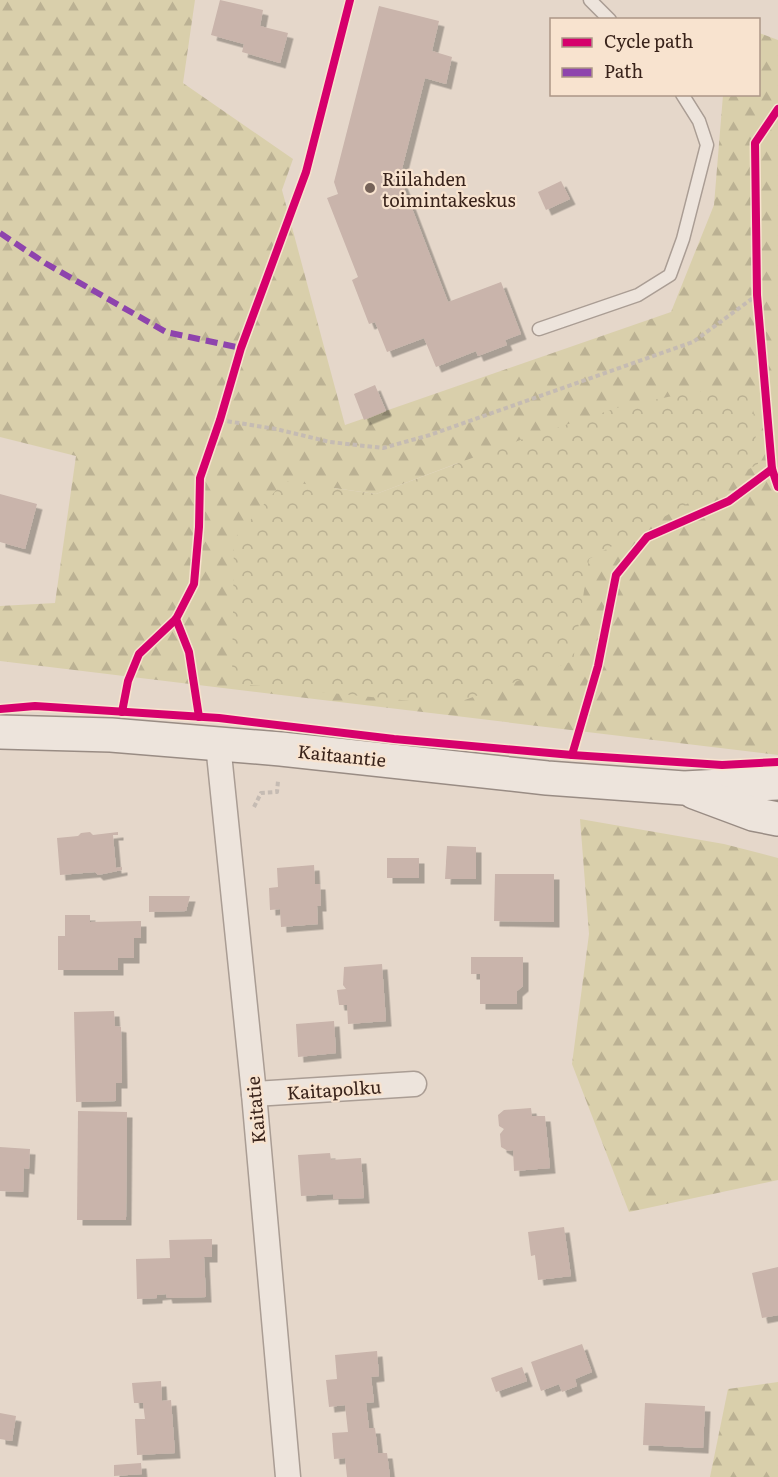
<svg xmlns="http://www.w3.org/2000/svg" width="778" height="1477" font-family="Literata,serif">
<defs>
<pattern id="forest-firs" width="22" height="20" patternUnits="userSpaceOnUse" patternTransform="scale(1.5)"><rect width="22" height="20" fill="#d9cfab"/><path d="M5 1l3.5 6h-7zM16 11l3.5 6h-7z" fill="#bbb193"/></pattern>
<pattern id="park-crowns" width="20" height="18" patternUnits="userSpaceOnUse" patternTransform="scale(1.5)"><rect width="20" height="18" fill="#d9cfab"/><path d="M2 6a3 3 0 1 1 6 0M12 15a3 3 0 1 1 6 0" fill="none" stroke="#bbb193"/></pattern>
<filter id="shadow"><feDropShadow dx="5.5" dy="5.5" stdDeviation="0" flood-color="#0004"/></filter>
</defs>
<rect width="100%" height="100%" fill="#e5d7ca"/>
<!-- forest -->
<g fill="url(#forest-firs)" fill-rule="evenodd">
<path d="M 0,0 L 195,0 L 183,83 L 293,159 L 282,190 L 345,425 L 671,312 L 714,205 L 723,95 L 758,94 L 759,33 L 778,40 L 778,755 L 0,661 L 0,606 L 55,603 L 76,456 L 0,437 ZM 458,463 L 396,540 L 334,488 L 376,494 Z"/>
<polygon points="580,819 724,844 778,858 778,1180 629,1212 572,1064 589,934"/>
<polygon points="778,1382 778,1477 710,1477 728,1389"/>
</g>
<!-- park -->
<polygon fill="url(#park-crowns)" points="751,386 758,464 589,559 573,661 451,705 232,683 234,539 284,481 376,494 523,439 620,407 682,394"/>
<!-- building -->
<g fill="#c9b4ab" filter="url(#shadow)">
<polygon points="220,0 263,10 260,26 288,33 280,63 242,52 244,44 211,35"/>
<polygon points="379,6 439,21 432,51 452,57 446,84 425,78 400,177 448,302 501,282 521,334 505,340 507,345 478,356 476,351 436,367 424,338 387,352 375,322 369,324 352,280 358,277 327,198 338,194 334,182"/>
<polygon points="561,181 570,199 546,210 538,192"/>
<polygon points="375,385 386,411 364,420 354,394"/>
<polygon points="0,494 37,504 25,549 0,542"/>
<polygon points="90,832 93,835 118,832 118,835 113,835 116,868 122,867 122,870 98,875 95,872 60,875 57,838 78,836 81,833"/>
<polygon points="447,846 476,847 476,879 445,879"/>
<rect x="387" y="858" width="32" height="20"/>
<polygon points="314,865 315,884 320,884 321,906 317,906 318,924 281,927 280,909 270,910 269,888 278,887 277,868"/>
<polygon points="495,874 554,874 554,922 494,921"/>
<polygon points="149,896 190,896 186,911 149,912"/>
<polygon points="65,915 90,915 90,922 141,921 141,938 134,938 134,958 118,958 118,970 58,970 58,936 65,936"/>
<polygon points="471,957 523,957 523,986 517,991 517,1004 480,1004 480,974 471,974"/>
<polygon points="382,964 386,1021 348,1024 347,1005 339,1005 337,990 346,989 343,985 344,967"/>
<polygon points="114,1011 115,1026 121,1027 122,1083 116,1083 116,1101 76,1102 74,1012"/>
<polygon points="334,1021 336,1053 298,1057 296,1024"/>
<polygon points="531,1108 532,1116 545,1116 550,1168 514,1171 513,1150 508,1151 501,1147 500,1134 504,1129 499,1126 498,1115 504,1110"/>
<polygon points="78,1111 127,1112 126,1220 77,1220"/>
<polygon points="0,1147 30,1149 29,1169 24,1168 23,1192 0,1191"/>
<polygon points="330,1153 331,1160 361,1158 364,1198 333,1199 333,1194 301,1196 298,1155"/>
<polygon points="564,1227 571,1276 538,1280 535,1255 531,1256 528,1232"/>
<polygon points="212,1239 212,1257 204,1257 206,1297 167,1298 166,1294 157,1295 157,1298 137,1299 136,1259 170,1258 169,1240"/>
<polygon points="778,1267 778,1315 762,1318 752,1273"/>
<polygon points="582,1344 592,1372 575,1379 577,1386 562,1392 559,1384 541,1391 531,1362"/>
<polygon points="377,1351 379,1376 371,1377 374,1402 366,1403 369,1428 375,1428 378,1453 387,1453 390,1477 347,1477 345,1458 334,1459 332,1433 348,1432 345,1405 329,1407 326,1380 337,1379 335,1355"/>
<polygon points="522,1367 527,1381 496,1392 491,1378"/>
<polygon points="161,1381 162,1401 171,1400 175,1453 137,1455 135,1419 145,1419 143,1403 134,1403 132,1383"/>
<polygon points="645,1403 705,1406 703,1448 643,1445"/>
<polygon points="0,1413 16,1416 12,1441 0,1439"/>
<polygon points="141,1463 142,1474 114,1476 114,1465"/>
</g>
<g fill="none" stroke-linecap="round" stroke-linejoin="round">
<!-- service casing -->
<g stroke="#aa9d94" stroke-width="15">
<g id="service">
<polyline points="590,0 610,20"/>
<polyline points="539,329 638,295 670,275 683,239 707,145 699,121 682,94"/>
</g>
</g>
<!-- minor casing -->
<g stroke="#aa9d94" stroke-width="27">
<g id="minor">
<polyline points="218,744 254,1094 288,1477"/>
<polyline points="254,1094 414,1084"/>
</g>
</g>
<!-- secondary casing -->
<g stroke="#998c84" stroke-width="36">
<g id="secondary">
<polyline points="0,732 111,735 281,749 547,778 684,788 778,783"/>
<polyline points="694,792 753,814 778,819"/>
</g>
</g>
<!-- path -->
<g stroke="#c5bbb3" stroke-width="4" stroke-dasharray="4.5 3" stroke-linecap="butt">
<polyline points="220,420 276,429 330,442 383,448 430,435 693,342 757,295"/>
<polyline points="254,807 261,793 277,792 278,781"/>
</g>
<!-- service -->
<use href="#service" stroke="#ede4dc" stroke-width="12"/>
<!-- minor -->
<use href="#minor" stroke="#ede4dc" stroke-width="24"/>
<!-- secondary -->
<use href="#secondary" stroke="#ede4dc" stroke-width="33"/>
<!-- quiet -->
<polyline stroke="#8e44ad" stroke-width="6" stroke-dasharray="12 6" stroke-linecap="butt" points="0,233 45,263 166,332 241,348"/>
<!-- cycleway casing -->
<g stroke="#f8e3cf" stroke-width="11">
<g id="cycleway">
<polyline points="778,109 755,143 757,295 772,469 778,487"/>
<polyline points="176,619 189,652 199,717"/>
<polyline points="0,709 35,706 219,718 394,739 572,755 722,765 778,762"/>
<polyline points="122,712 128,681 139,654 176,619 194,584 199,527 200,478 220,420 241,348 306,172 350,0"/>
<polyline points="572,755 598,666 616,575 647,537 729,501 772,469"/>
</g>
</g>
<!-- cycleway -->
<use href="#cycleway" stroke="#d6006c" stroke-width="8"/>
</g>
<!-- markers -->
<circle fill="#756258" stroke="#f8e3cf" stroke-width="2" cx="370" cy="188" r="6"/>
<g text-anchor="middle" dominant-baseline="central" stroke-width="4.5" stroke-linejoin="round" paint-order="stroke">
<!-- poi labels -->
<g font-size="18" fill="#39231b" stroke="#f8e3cf" text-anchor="start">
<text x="382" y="178">Riilahden<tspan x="382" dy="21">toimintakeskus</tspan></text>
</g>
<!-- street labels -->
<g font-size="18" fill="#39231b" stroke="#f8e3cf">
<text transform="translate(342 755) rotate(6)">Kaitaantie</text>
<text transform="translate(334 1089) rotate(-4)">Kaitapolku</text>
<text transform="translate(255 1110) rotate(-95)">Kaitatie</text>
</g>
</g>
<!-- legend -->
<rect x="550" y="18" width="210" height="78" fill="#f8e3cf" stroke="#ac9687" stroke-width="1.5"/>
<rect x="562" y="38" width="30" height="9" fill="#d6006c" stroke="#ac9687" stroke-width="1.5"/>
<text x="604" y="48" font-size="18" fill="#39231b">Cycle path</text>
<rect x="562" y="68" width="30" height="9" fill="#8e44ad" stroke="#ac9687" stroke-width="1.5"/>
<text x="604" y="78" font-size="18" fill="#39231b">Path</text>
</svg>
